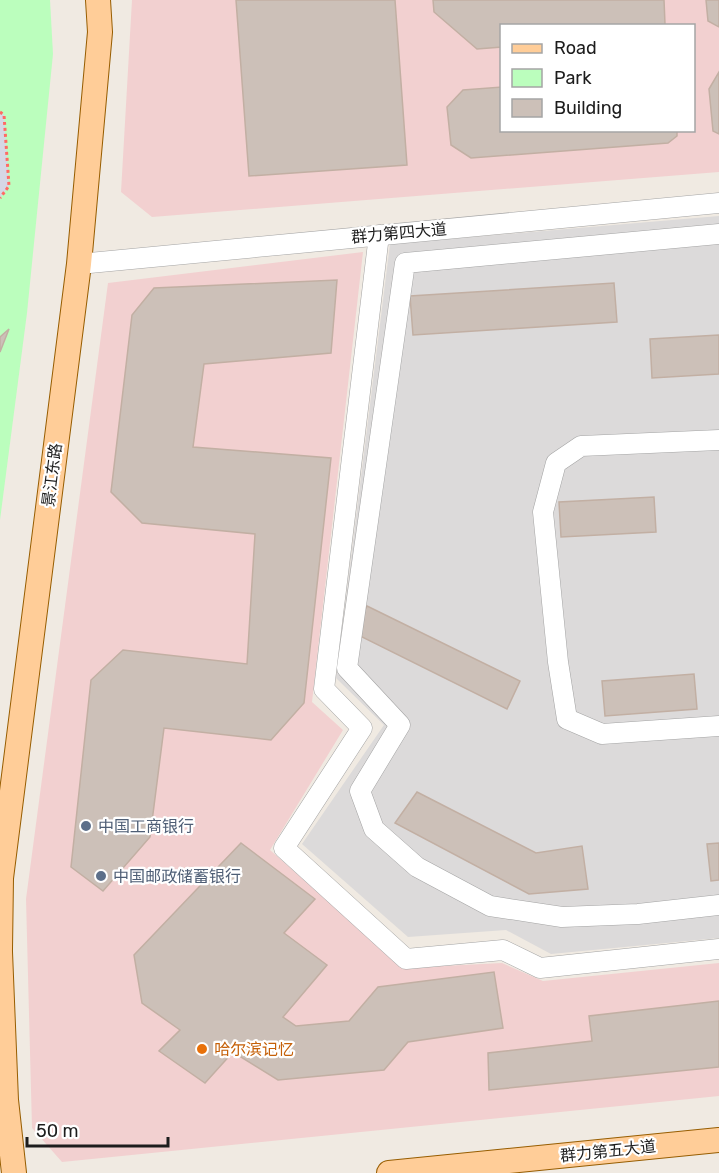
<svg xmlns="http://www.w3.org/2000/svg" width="719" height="1173" font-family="Rubik,'Noto Sans SC',sans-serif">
<rect width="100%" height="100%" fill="#f0eae2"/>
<!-- residential -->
<polygon fill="#dcdada" points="719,216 719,938 551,954 506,930 408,937 302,844 384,725 336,678 390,244"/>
<!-- commercial -->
<g fill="#f2d0d0" fill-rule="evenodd">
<path d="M 132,0 L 719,0 L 719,172 L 152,217 L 121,192 ZM 502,26 L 694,26 L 694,130 L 502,130 Z"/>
<polygon points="363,252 312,702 343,730 270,850 404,968 502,963 543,981 719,963 719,1096 62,1162 32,1128 26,899 108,283"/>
</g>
<!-- park -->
<polygon fill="#bbfebd" points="0,0 50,0 53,54 27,313 0,520"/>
<!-- plaza -->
<polygon fill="#d6d7e5" points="0,112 4,115 9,186 0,198"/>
<!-- building -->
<g fill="#ccc0b8" stroke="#c2afa3" stroke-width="1.5">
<polygon points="236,0 395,0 407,165 249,176"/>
<polygon points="433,0 664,0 665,24 663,26 502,26 502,47 477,49 434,12"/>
<polygon points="706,0 719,0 719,27 708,21"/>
<polygon points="719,72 719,134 713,131 709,89"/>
<polygon points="502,87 502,130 677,130 677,136 668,143 471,158 451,145 447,107 463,90"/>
<polygon points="337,280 331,353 204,364 193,447 331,458 304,703 271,740 164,728 150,837 103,891 71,867 91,680 123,650 247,664 255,534 142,523 111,492 132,315 154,288"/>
<polygon points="614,283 617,322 413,335 410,296"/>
<polygon points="9,329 0,352 0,337"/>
<polygon points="719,335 719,374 652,378 650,339"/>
<polygon points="654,497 656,532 561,537 559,502"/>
<polygon points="367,606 520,681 507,709 354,633"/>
<polygon points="694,674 697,709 605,716 602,681"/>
<polygon points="417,792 536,853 582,846 588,889 529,894 395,823"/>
<polygon points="241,843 315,899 284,933 327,965 283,1017 296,1026 349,1021 378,987 494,972 503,1028 408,1042 384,1070 278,1080 233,1052 205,1083 159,1051 180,1030 142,1003 134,955"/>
<polygon points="719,843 719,880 711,881 707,844"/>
<polygon points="719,1001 719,1067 489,1090 488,1053 592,1041 589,1016"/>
</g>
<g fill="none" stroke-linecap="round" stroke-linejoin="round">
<!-- minor casing -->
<g stroke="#a4a4a4" stroke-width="21">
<g id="minor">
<polyline points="719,234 405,263 347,668 400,725 360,791 374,829 417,867 490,906 562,917 638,914 719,905"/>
<polyline points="379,235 324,689 362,728 284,848 406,959 503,950 540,968 719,949"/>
<polyline points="79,264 719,203"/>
<polyline points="719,440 581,446 556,463 543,512 558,662 567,719 602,734 719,726"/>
</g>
</g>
<!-- major casing -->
<g stroke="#975d00" stroke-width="26">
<g id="major">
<polyline points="0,949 1,878 79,264 100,32 98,0"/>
<polyline points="0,952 6,1100 14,1173"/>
<polyline points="389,1173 719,1140"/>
</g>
</g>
<!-- path -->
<polyline stroke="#ff6b64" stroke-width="3" stroke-dasharray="3 3" stroke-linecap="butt" points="0,112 4,115 9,186 0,198"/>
<!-- minor -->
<use href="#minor" stroke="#fff" stroke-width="20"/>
<!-- major -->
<use href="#major" stroke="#ffcd98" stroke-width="24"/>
</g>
<!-- markers -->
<g fill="#5c6f8a" stroke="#fff" stroke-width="2">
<circle cx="86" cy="826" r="6"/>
<circle cx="101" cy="876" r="6"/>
</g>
<circle fill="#e8710a" stroke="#fff" stroke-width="2" cx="202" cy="1049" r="6"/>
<g text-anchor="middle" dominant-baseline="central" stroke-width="4.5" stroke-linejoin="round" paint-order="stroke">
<!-- street labels -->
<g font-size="16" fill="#1d1d1d" stroke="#fff">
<text transform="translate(399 233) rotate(-5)">群力第四大道</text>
<text transform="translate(52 475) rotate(-83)">景江东路</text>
<text transform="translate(608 1151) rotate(-6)">群力第五大道</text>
</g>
<!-- service labels -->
<g font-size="16" fill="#4e5e75" stroke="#fff" text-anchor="start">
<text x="98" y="826">中国工商银行</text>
<text x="113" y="876">中国邮政储蓄银行</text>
</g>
<!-- food labels -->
<g font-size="16" fill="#c56008" stroke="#fff" text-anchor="start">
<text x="214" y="1049">哈尔滨记忆</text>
</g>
</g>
<!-- legend -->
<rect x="500" y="24" width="195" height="108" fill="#ffffff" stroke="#a5a5a5" stroke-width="1.5"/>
<rect x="512" y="44" width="30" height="9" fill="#ffcd98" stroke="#a5a5a5" stroke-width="1.5"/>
<text x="554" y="54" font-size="18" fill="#1d1d1d">Road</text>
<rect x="512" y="69" width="30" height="18" fill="#bbfebd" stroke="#a5a5a5" stroke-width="1.5"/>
<text x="554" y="84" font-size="18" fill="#1d1d1d">Park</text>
<rect x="512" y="99" width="30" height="18" fill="#ccc0b8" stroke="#a5a5a5" stroke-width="1.5"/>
<text x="554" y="114" font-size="18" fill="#1d1d1d">Building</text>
<!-- scale -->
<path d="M27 1137v9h141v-9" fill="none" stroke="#1d1d1d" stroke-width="3"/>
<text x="36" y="1137" font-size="18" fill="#1d1d1d" stroke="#ffffff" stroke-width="4.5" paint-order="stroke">50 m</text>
</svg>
